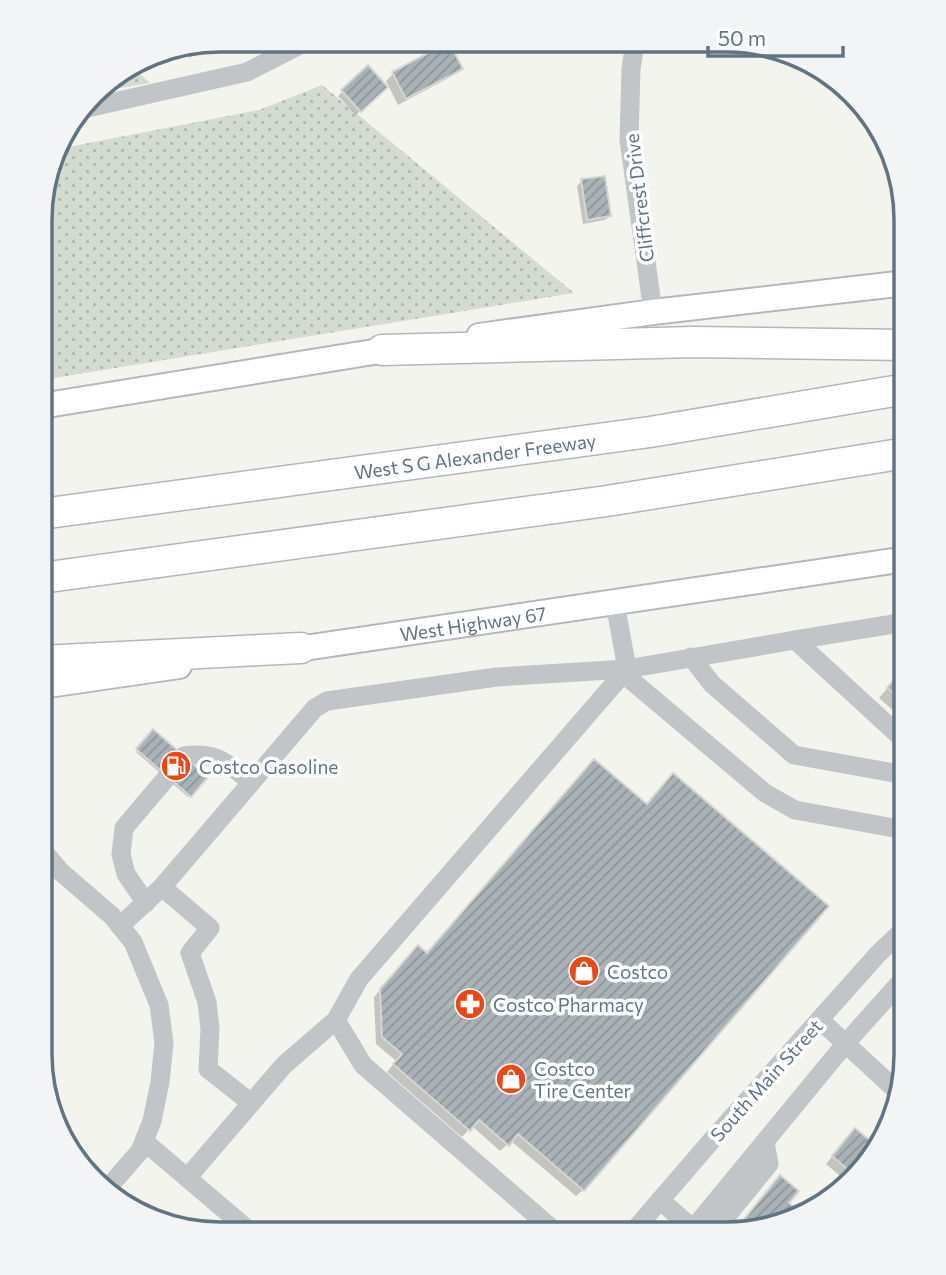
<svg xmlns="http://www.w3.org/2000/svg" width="946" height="1275" font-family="Commissioner,sans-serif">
<defs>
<pattern id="grass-dots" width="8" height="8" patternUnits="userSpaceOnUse" patternTransform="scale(1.75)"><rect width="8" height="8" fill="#d4dbd0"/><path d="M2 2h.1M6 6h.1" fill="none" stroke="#afb6ae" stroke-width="1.8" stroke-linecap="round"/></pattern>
<pattern id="building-hatch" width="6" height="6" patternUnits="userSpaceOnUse" patternTransform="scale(1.75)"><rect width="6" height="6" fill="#a9b2b6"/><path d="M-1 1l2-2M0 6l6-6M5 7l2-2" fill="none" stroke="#8d9599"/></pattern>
</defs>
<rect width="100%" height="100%" fill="#f4f4ef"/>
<!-- grass -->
<g fill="url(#grass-dots)">
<polygon points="132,67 150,83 96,92 102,85"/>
<polygon points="322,85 574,293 42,380 42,197 58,149 259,110"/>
</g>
<!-- shadow -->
<g fill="#0003">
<polygon points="477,41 499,41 481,49"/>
<polygon points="206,43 190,58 180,47"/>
<polygon points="448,44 461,68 454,75 398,105 386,81 393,74"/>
<polygon points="368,68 386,86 356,115 338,96"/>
<polygon points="582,181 610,216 605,220 583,224 577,186"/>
<polygon points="906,667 905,721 879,698"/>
<polygon points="153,732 206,777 188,797 136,752"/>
<polygon points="411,954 583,1190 576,1196 511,1141 500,1151 472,1126 462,1137 387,1072 396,1061 376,1044 374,997"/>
<polygon points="848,1137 877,1149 875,1155 846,1181 826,1164"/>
<polygon points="776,1182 786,1204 802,1217 749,1229 742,1223"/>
</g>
<!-- building -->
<g fill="url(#building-hatch)" stroke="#d5d5d2" stroke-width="2">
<polygon points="449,42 463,69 406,99 392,72"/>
<polygon points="368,65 388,87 361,112 341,90"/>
<polygon points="605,176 611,216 587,220 581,179"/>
<polygon points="906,666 906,703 887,688"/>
<polygon points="153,729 208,777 191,797 136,749"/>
<polygon points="594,759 647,804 673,773 829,906 584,1191 518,1134 509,1146 479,1120 470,1131 393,1064 402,1054 382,1037 380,989 418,945 427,953"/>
<polygon points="855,1128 878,1147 875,1155 853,1174 832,1156"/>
<polygon points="780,1175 799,1191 789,1203 804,1216 757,1227 745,1218"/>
</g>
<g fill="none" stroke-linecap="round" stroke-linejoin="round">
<!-- major casing -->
<g stroke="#b4b8bc" stroke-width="28">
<g id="major">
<polyline points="479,336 653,312 906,283"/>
<polyline points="41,406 398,348"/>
<path id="s1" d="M 284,651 L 906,559"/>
<polyline points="41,686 179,666"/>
</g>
</g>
<!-- highway casing -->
<g stroke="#b3b7ba" stroke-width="33">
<g id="highway">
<polyline points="382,350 694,342 906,345"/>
<path id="s2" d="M 41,514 L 650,432 L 906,389"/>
<polyline points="41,578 607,501 906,453"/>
<polyline points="41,661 301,648"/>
</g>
</g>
<!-- minor -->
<g stroke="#c1c5c8" stroke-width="19">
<polyline points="635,42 631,69 629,140 653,312"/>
<polyline points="83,109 247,72 296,47 301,40"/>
<polyline points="615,603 627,669 632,681 765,793 795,810 905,830"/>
<polyline points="795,640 906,622"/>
<polyline points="691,657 712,684 794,755 905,775"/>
<path d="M 184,756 C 216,751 227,763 251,782"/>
<polyline points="41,848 61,872 112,916 133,942 159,1005 164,1043 160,1082 152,1121 140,1151 107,1189"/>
<polyline points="162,887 210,928 190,953 207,1002 210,1029 208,1069 251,1103"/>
<polyline points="146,903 126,874 121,854 124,828 168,776"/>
<polyline points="120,926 162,887 315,708 327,701 497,677 627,669 795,640 905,741"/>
<polyline points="336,1020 363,1065 558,1234"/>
<polyline points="820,1020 897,1091"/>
<polyline points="145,1142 252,1233"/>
<polyline points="187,1178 284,1065 336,1020 359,979 627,669"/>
<polyline points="660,1200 700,1235"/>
<polyline points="631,1234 712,1140 878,954 905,928"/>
<polyline points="688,1235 846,1043 905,977"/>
<polyline points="711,1235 769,1164 765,1142"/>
</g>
<!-- major -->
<use href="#major" stroke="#fff" stroke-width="24"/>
<!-- highway -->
<use href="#highway" stroke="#fff" stroke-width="30"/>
</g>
<!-- icons -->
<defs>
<g id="fuel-disc" transform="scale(1.575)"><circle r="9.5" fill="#ee4615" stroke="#fff"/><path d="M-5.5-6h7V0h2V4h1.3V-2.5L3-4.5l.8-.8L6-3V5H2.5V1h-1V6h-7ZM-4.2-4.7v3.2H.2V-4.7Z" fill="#fff"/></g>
<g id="shop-disc" transform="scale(1.575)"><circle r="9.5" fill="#ee4615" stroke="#fff"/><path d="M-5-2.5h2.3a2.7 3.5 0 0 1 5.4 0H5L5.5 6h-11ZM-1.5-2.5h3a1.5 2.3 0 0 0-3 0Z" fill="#fff"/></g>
<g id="pharmacy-disc" transform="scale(1.575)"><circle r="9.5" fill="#ee4615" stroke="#fff"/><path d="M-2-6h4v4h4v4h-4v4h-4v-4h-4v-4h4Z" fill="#fff"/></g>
</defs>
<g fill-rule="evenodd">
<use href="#fuel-disc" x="176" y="766"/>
<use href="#shop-disc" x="584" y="971"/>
<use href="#pharmacy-disc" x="470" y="1004"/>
<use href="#shop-disc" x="511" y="1079"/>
</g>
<g text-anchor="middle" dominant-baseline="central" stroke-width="7" stroke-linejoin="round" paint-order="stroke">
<!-- street labels -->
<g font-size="19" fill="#617482" stroke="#fff">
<text transform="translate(639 198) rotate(-97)">Cliffcrest Drive</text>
<text stroke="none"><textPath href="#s2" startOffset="438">West S G Alexander Freeway</textPath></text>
<text stroke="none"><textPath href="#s1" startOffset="191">West Highway 67</textPath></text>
<text transform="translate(766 1080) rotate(-48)">South Main Street</text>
</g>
<!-- poi labels -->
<g font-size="19" fill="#617482" stroke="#fff" text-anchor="start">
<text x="199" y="766">Costco Gasoline</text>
<text x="607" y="971">Costco</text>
<text x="493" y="1004">Costco Pharmacy</text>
<text x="534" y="1068">Costco<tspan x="534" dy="22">Tire Center</tspan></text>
</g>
</g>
<!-- crop -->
<path d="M0 0H946V1275H0ZM220 52H726A168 168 0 0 1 894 220V1054A168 168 0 0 1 726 1222H220A168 168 0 0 1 52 1054V220A168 168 0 0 1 220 52Z" fill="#f2f4f5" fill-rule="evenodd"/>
<path fill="none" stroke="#617482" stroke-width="3.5" d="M220 52H726A168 168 0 0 1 894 220V1054A168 168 0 0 1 726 1222H220A168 168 0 0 1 52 1054V220A168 168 0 0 1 220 52Z"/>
<!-- scale -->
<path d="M708 46v10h135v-10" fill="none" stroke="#617482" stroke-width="3.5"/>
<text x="718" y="46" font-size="21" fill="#617482" stroke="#ffffff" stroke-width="5" paint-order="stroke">50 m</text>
</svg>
